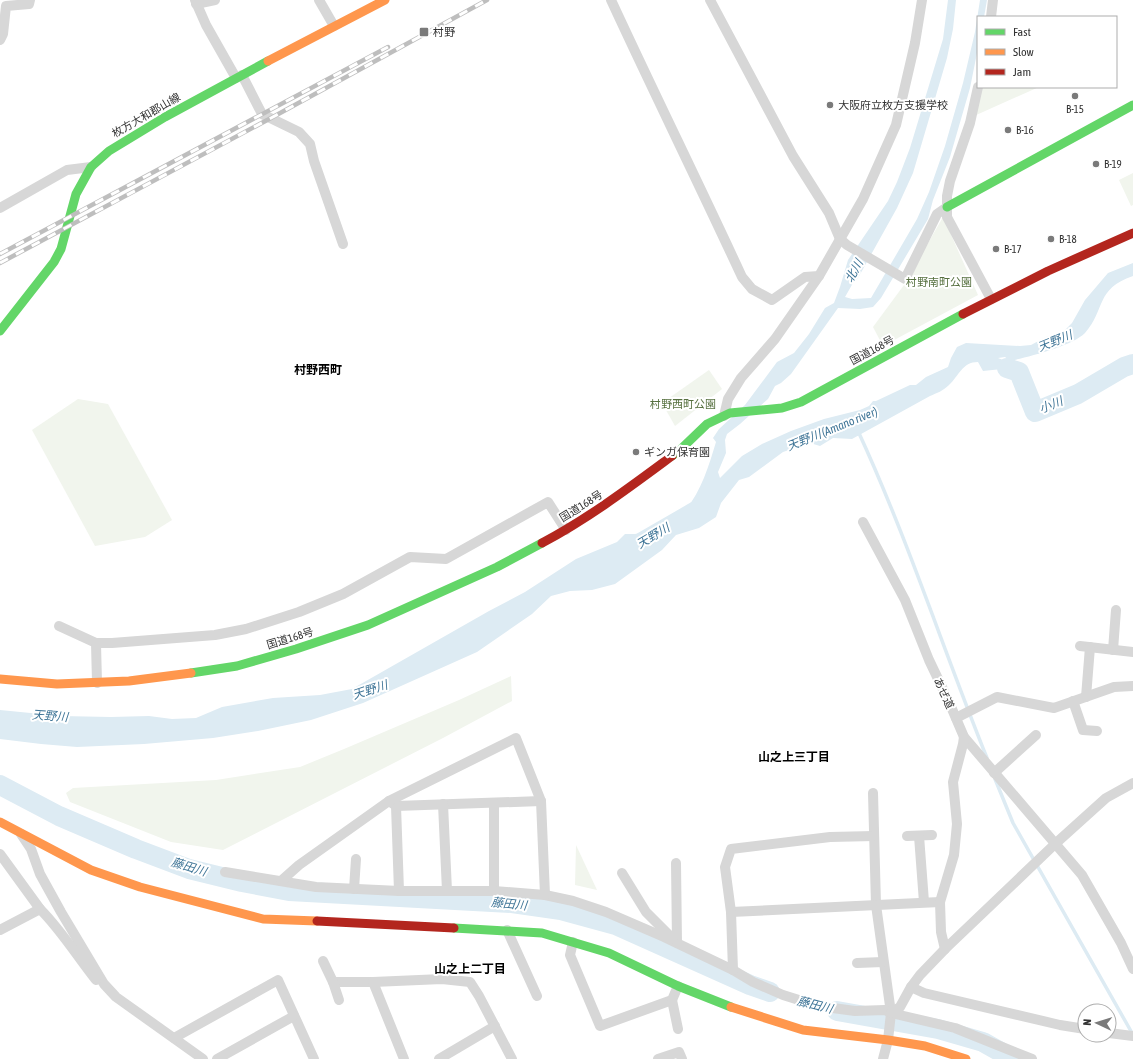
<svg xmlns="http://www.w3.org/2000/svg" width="1133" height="1059" font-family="'Asap Condensed','Noto Sans JP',sans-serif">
<rect width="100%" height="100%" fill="#fff"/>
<!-- green -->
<g fill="#f1f5ed">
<polygon points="981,87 1039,87 974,116"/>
<polygon points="1133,173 1133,205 1131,206 1119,180"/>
<polygon points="943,217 978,295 883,346 873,327 904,285"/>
<polygon points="709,370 722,389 675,426 662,403"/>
<polygon points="78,399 108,404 172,520 145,537 95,546 32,430"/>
<polygon points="511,676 512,701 443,738 223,850 171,842 70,802 66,793 73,788 216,780 300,767 344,749 459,700"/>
<polygon points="576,845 597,890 575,885"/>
</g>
<!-- water -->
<path fill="#ddebf3" d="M 948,0 L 956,0 L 953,29 L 947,58 L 913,173 L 897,208 L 858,278 L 853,283 L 845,297 L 852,299 L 871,298 L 917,219 L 929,192 L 945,146 L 963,83 L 975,32 L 980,0 L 987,0 L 984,17 L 978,17 L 978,48 L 970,88 L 950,157 L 933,200 L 928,219 L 881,298 L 873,307 L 860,309 L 838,308 L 791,374 L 781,383 L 775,386 L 768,399 L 740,424 L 727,434 L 725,440 L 726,453 L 718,472 L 720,478 L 742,456 L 762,444 L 791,431 L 824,419 L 860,410 L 869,406 L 873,401 L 876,401 L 910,385 L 916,385 L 926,377 L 948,367 L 951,358 L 957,347 L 966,343 L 1020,346 L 1031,345 L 1046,337 L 1064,331 L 1072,323 L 1085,300 L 1108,273 L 1133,263 L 1133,276 C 1095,289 1106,309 1085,333 C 1072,346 1028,357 1010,361 L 1005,357 L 998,358 L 1021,367 L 1027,383 L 1022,386 L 1017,374 L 1002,369 L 983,371 L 978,362 C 962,362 959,376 949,385 C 943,391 937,393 930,396 L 852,439 L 833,438 L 820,446 L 810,443 L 783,452 L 749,477 L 739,480 L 721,503 L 716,517 L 699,528 L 676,535 L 662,550 L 615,584 L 592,590 L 570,591 L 551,596 L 532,614 L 477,652 L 363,703 L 311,720 L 258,731 L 213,738 L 144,744 L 77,747 L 41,744 L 0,739 L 0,710 L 61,716 L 111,717 L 149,716 L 172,719 L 196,718 L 222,707 L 273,698 L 320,695 L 352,689 L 489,611 L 525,592 L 576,559 L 617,542 L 625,534 C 635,534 659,534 667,529 C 671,527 674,523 676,521 C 699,498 707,472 716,442 L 713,438 L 719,429 L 745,405 L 777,362 L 794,353 L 809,334 L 825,308 L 834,303 L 840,287 L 848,260 L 888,201 L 897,182 L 910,148 L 943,39 Z"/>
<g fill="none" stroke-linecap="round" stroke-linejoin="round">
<!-- stream -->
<g stroke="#ddebf3" stroke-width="3.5">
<path d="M 858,431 C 907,537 943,649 987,758"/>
<polyline points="995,779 1013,823 1132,1033"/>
</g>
<!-- river -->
<g stroke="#ddebf3" stroke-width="20">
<polyline points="1007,368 1019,372 1035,412 1078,394 1124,367 1133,364"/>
<polyline points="639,544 696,511"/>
<polyline points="0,785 59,816 136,849 189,869 242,882 289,891 512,903 561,910 616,925 750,985 770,992"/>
<polyline points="837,1011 938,1029 983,1042 1013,1059"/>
</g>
<!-- street -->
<g stroke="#d7d7d7" stroke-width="10">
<polyline points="195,0 206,25 236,78"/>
<polyline points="319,0 334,26"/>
<path d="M 611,0 C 654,93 699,184 742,277 L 752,289 L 772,300 L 805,277 L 819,276"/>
<polyline points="710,0 793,156 829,213 840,239 847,245 905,279 937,214 947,207"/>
<polyline points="196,4 215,0"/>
<polyline points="991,17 993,0"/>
<polyline points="0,40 3,34 6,6 29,4 30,0"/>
<polyline points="242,75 262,114 299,132 310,144 314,161 343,244"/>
<polyline points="978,87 970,123 950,181 947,196 947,217 991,299"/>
<polyline points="0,208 67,170 91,167"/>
<polyline points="724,416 728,399 741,378 775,339 819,276 863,199 896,125 915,43 922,0"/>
<polyline points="863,522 905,600 929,660 949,702 964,737 1082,875 1121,943 1133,969"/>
<polyline points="59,626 96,643 97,683"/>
<polyline points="96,643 112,643 215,635 246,629 299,612 343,594 410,557 446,559 548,502 566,530"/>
<polyline points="1080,646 1133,652"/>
<polyline points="1113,650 1116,610"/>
<polyline points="1086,697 1090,647"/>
<polyline points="1073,701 1083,730 1097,731"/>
<polyline points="956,718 997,697 1054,708 1114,687 1133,686"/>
<polyline points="994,773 1036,735"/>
<polyline points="873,793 876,905 891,1013 888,1040 883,1059"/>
<polyline points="389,801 396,806 541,801"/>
<polyline points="494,803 494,891"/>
<polyline points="443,804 447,891"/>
<polyline points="396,806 399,891"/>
<polyline points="21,834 31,849 40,874 61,912 104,984 116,997 203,1059"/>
<polyline points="907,836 932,835"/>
<polyline points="919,836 924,902"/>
<polyline points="0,854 40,909 0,930"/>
<polyline points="676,863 677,943"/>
<polyline points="225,872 316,887 399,891 494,891 545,895 573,901 606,912 664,937 733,970 753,982 783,995 818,1006 855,1011 885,1010 891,1013 955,1028 1032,1059"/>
<polyline points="622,873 646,912 673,939"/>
<polyline points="281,881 299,865 389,801 516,738 541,801 545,895"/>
<polyline points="354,889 356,859"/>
<path d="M 40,909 C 61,930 77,956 96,980"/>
<polyline points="731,912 940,902"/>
<polyline points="507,930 537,996"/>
<polyline points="573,942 570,955 600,1026 672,1000 678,986"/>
<polyline points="945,949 941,932 940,902 954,855 957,824 953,782 963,744 964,737"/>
<polyline points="323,961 333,982 373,982"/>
<polyline points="857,963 883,962"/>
<polyline points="733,970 731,912 725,867 731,849 830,837 874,836"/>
<polyline points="333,982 339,1000"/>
<polyline points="911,987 924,993 1060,1025 1085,1029"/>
<polyline points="672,1000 678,1029"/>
<polyline points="891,1013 900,1007 911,987 920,975 945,949 1055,844 1106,798 1133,783"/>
<polyline points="1109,1033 1133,1036"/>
<polyline points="174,1038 278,980 314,1059"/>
<polyline points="217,1059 294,1016"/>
<polyline points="404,1059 373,982 442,979 470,982 479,996 512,1059"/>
<polyline points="439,1059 495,1026"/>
<polyline points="658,1059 679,1052 682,1059"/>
</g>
<!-- fast -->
<g stroke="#63d668" stroke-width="9">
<polyline points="947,207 1133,105"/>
<polyline points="0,331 54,262 61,249 76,194 91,167 109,151 165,117 268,61"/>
<polyline points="672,456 681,449 707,424 730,413 782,408 801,402 963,314"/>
<polyline points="191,673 237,666 296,649 368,625 497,567 542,543"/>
<polyline points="454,928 542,933 609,953 678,986 731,1007"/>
</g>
<!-- slow -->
<g stroke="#ff974d" stroke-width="9">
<polyline points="268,61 385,0"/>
<polyline points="0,679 57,684 129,681 191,673"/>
<polyline points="0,822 91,870 140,887 263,919 317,921"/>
<polyline points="731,1007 803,1030 888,1040 925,1046 966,1059"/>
</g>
<!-- jam -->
<g stroke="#b3261e" stroke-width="9">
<polyline points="963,314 1048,271 1133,233"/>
<path d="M 542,543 C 589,518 630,487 672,456"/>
<polyline points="317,921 454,928"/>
</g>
<!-- rail casing -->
<g stroke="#bebebe" stroke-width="4.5">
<g id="rail">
<polyline points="0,254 388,47"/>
<polyline points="0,263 271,118 487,0"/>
</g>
</g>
<!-- rail -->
<use href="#rail" stroke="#fff" stroke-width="3" stroke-dasharray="9" stroke-linecap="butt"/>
</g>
<!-- markers -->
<g fill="#7a7a7a" stroke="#fff" stroke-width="1.5">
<rect x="419" y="27" width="10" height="10" rx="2"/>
<circle cx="1075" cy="96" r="4"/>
<circle cx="830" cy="105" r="4"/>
<circle cx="1008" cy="130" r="4"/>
<circle cx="1096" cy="164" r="4"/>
<circle cx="1051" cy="239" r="4"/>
<circle cx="996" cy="249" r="4"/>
<circle cx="636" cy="452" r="4"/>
</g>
<g text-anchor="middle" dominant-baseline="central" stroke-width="4" stroke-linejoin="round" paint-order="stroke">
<!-- poi labels -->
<g font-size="11" fill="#333" stroke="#fff" text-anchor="start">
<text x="433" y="32">村野</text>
<text x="838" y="105">大阪府立枚方支援学校</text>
<text x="1075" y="109" text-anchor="middle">B-15</text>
<text x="1016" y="130">B-16</text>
<text x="1104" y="164">B-19</text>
<text x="1059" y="239">B-18</text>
<text x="1004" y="249">B-17</text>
<text x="644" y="452">ギンガ保育園</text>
</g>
<!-- street labels -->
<g font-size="11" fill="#333" stroke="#fff">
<text transform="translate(146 115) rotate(-30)">枚方大和郡山線</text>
<text transform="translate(872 350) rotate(-28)">国道168号</text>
<text transform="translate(581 506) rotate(-32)">国道168号</text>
<text transform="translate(290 638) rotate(-17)">国道168号</text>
<text transform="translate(944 693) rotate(65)">あぜ道</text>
</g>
<!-- park labels -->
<g font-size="11" fill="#56703f" stroke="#fff">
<text x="939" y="282">村野南町公園</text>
<text x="683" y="404">村野西町公園</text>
</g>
<!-- water labels -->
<g font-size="12" font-style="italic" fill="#3f7597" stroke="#fff">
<text transform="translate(854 271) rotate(-61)">北川</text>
<text transform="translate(1055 341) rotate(-22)">天野川</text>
<text transform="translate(1051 405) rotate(-22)">小川</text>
<text transform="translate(832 429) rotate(-22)">天野川 (Amano river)</text>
<text transform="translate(653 536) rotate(-31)">天野川</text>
<text transform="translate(370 690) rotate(-18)">天野川</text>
<text transform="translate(50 716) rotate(4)">天野川</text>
<text transform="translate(189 867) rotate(17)">藤田川</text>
<text transform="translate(509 904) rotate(6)">藤田川</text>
<text transform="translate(815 1005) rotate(14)">藤田川</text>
</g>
<!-- neighbourhood labels -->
<g font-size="12" font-weight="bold" fill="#000" stroke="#fff">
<text x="318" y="370">村野西町</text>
<text x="794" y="757">山之上三丁目</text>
<text x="470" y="969">山之上二丁目</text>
</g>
</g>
<!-- legend -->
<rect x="977" y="16" width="140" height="72" fill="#ffffff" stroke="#adadad"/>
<rect x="985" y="29" width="20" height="6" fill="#63d668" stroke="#adadad"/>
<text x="1013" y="36" font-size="12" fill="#333333">Fast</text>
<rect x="985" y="49" width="20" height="6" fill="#ff974d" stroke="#adadad"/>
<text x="1013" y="56" font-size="12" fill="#333333">Slow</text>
<rect x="985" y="69" width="20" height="6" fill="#b3261e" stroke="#adadad"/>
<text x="1013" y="76" font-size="12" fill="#333333">Jam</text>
<!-- north arrow -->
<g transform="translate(1097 1023) rotate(274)"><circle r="19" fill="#ffffff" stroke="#adadad"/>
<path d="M0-3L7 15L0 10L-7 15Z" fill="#7a7a7a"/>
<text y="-6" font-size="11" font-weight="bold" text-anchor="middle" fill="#333333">N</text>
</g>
</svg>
